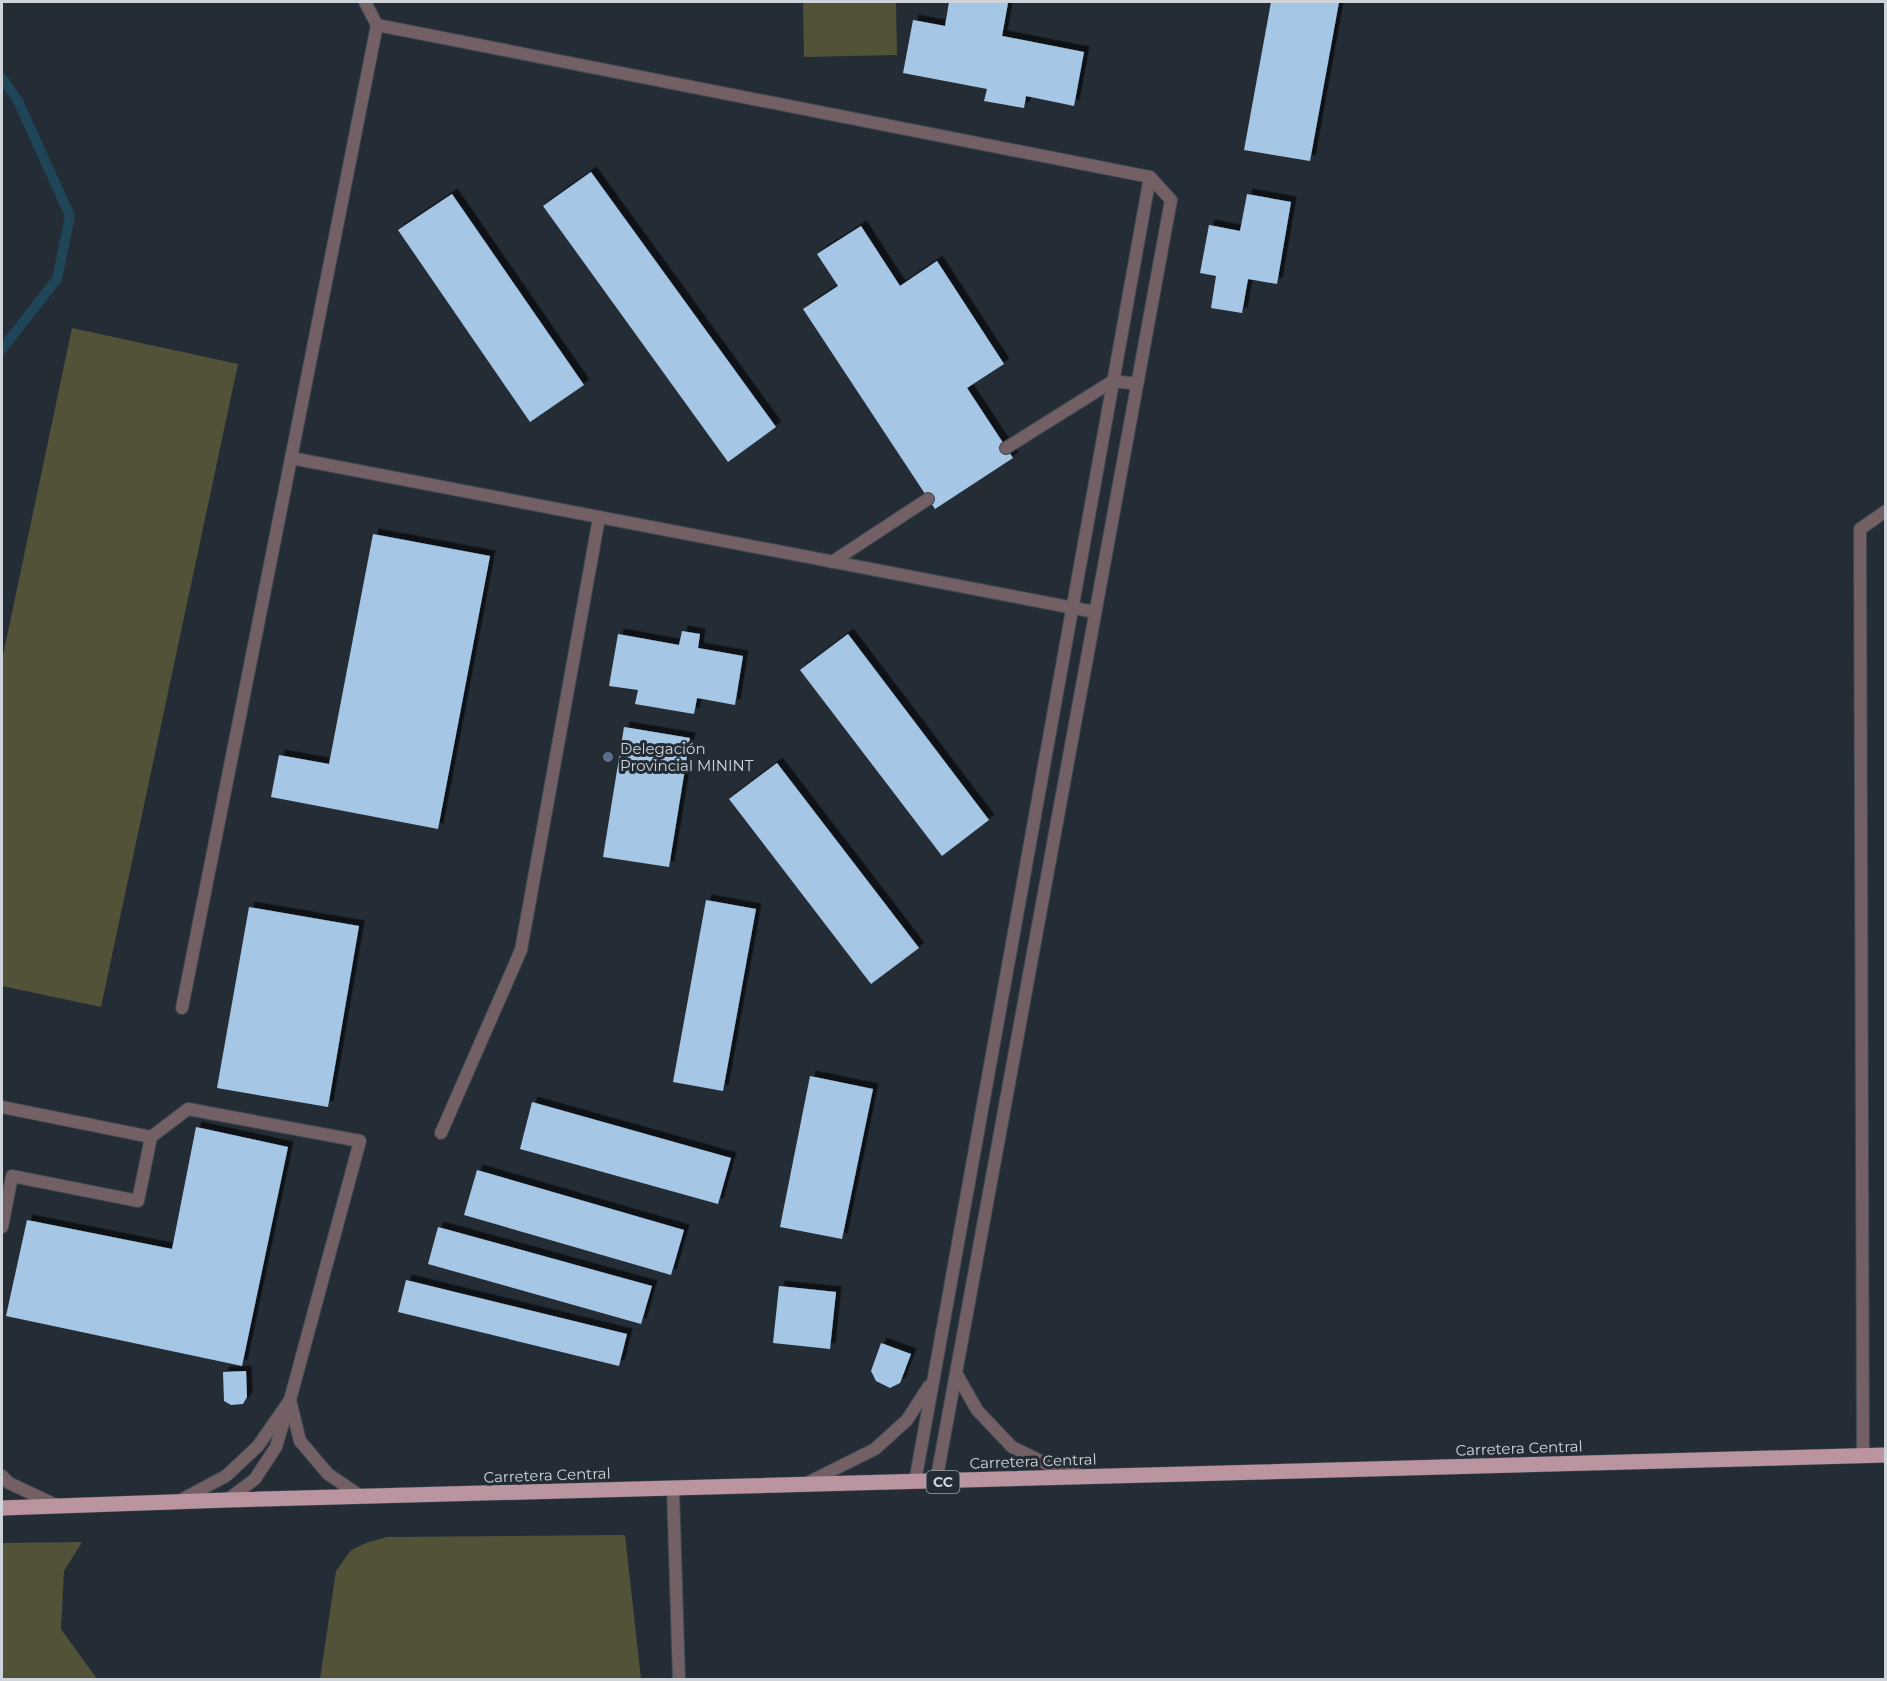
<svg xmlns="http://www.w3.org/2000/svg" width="1887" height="1681" font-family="Montserrat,sans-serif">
<defs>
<filter id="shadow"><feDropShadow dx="5.5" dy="-5.5" stdDeviation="0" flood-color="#0009"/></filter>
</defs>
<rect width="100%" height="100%" fill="#242d36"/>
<!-- green -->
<g fill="#515238">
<polygon points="803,2 896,2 897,55 804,57"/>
<polygon points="72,328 238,364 101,1007 2,986 2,660"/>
<polygon points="625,1535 641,1679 320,1679 336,1571 351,1550 366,1543 387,1537"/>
<polygon points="82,1542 64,1571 61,1629 97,1679 2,1679 2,1543"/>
</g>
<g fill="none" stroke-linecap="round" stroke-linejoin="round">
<!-- stream -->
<polyline stroke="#1f4559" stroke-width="10" points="2,78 18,101 70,216 57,279 2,349"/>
</g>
<!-- building -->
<g fill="#a6c6e5" filter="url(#shadow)">
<polygon points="949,2 1008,3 1002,36 1084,52 1074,106 1026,96 1024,108 984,101 987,89 903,73 913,20 945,26"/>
<polygon points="1271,2 1339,2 1310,161 1244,150"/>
<polygon points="591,172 776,427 728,462 543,206"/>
<polygon points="452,194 584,385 530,422 398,230"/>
<polygon points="1247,194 1291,202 1277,284 1248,279 1242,313 1211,308 1216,276 1200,273 1209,225 1240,231"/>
<polygon points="861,226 900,286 937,261 1004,364 967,388 1013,458 935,509 803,309 838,286 817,254"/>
<polygon points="373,534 490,556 438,829 271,797 279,755 329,764"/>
<polygon points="682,631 700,634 698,648 743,656 735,705 697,698 694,714 635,704 638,690 609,686 618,634 679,645"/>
<polygon points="848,634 989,820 942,856 800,670"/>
<polygon points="624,727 690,738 669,867 603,857"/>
<polygon points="777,763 919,948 871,984 729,799"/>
<polygon points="706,900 756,909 723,1091 673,1082"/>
<polygon points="249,907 359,926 328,1107 217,1088"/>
<polygon points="810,1076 873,1089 842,1239 780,1227"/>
<polygon points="532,1102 731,1158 718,1204 520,1149"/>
<polygon points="196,1127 288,1147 242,1366 6,1316 27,1220 172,1249"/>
<polygon points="477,1170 684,1230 671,1275 464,1215"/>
<polygon points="438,1227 652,1286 641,1324 428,1264"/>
<polygon points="406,1280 627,1334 619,1366 398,1312"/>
<polygon points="779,1286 836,1292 830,1349 773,1343"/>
<polygon points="881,1343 911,1354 900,1383 890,1388 876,1381 871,1371"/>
<polygon points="246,1371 247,1397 243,1404 231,1405 224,1401 223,1372"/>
</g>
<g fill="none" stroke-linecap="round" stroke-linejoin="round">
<!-- service casing -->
<g stroke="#3f4850" stroke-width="14">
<g id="service">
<polyline points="365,2 377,25"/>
<polyline points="1006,448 1113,381 1137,384"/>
<polyline points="291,458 1095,612"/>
<polyline points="832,562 928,499"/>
<polyline points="182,1008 377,25 1150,177"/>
<polyline points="2,1107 151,1137 138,1201 12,1176 2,1227"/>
<polyline points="441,1133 521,950 599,518"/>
<polyline points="151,1137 188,1109 360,1141 290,1400 276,1447 255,1479 227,1500"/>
<polyline points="956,1373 977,1410 1012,1447 1053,1467 1077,1474"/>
<polyline points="1863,1456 1860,529 1886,511"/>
<polyline points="2,1476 9,1483 58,1506"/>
<polyline points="915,1482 1150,177 1171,200 936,1482"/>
<polyline points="807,1483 875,1449 907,1420 929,1386"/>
<polyline points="179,1501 226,1476 258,1446 290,1400 300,1441 328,1474 362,1497"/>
</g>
</g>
<!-- minor casing -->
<g stroke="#3f4850" stroke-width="14">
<polyline id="minor" points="673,1489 679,1680"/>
</g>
<!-- primary casing -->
<g stroke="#3f4850" stroke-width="16">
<polyline id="primary" points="2,1508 227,1500 1886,1455"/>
</g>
<!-- service -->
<use href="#service" stroke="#736065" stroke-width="12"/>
<!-- minor -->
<use href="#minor" stroke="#736065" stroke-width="12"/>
<!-- primary -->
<use href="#primary" stroke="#ba949e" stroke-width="15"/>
</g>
<!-- markers -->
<circle fill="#5c6f8a" stroke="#242d36" stroke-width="2" cx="608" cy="757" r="6"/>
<g text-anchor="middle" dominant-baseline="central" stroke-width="6" stroke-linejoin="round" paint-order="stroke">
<!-- shield labels -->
<rect fill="#242d36" stroke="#9ba2a9" stroke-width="1.5" x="926.5" y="1471" width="33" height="22" rx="4.5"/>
<g font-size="14" font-weight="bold" fill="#ced4da">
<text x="943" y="1482">CC</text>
</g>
<!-- poi labels -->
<g font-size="15" fill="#ced4da" stroke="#242d36" text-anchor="start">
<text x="620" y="748">Delegación<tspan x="620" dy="17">Provincial MININT</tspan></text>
</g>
<!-- street labels -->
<g font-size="15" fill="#ced4da" stroke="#242d36">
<text transform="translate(1519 1448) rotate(-2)">Carretera Central</text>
<text transform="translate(1033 1461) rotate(-2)">Carretera Central</text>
<text transform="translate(547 1475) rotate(-2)">Carretera Central</text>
</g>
</g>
<!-- border -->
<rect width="1887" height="1681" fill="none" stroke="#ced4da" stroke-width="6"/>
</svg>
